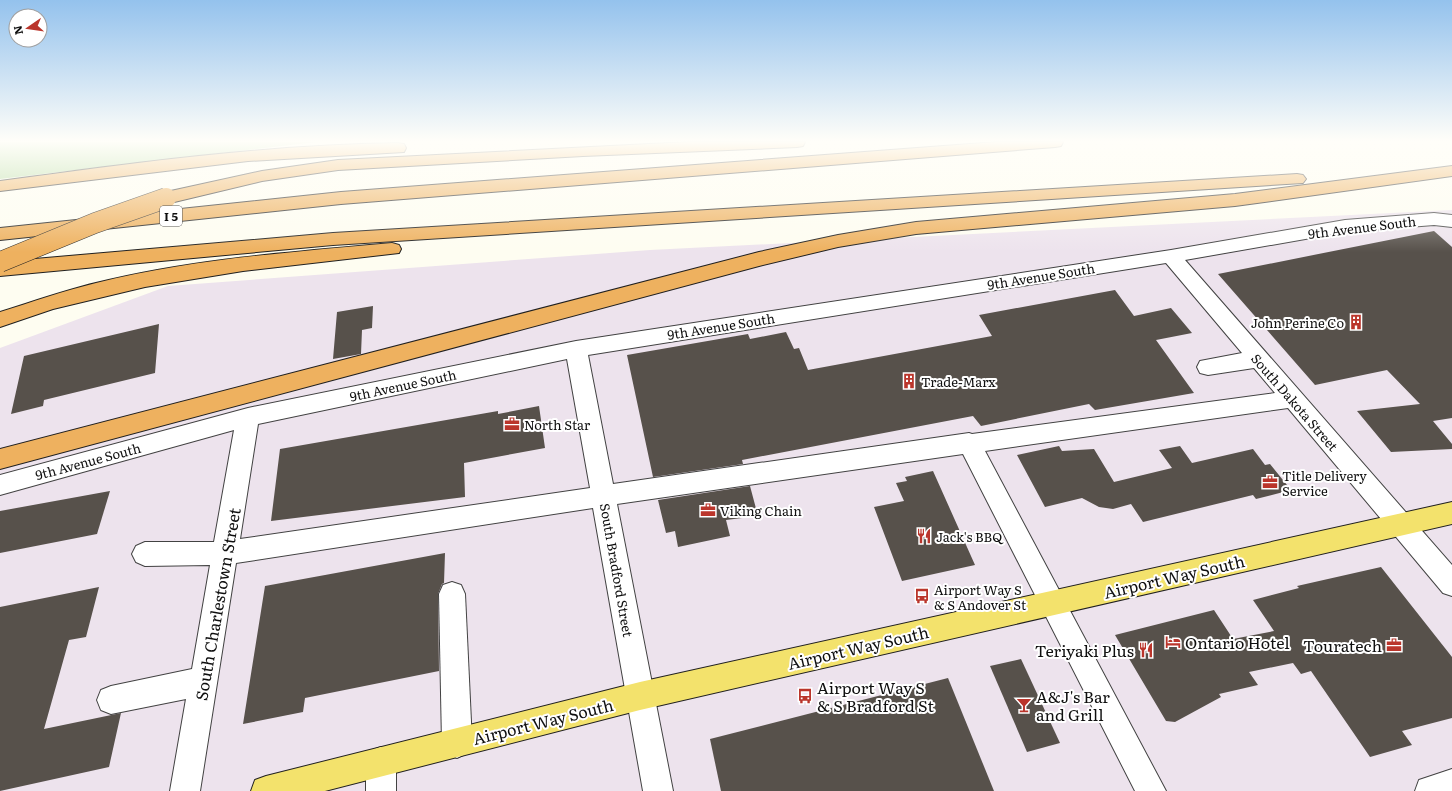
<svg xmlns="http://www.w3.org/2000/svg" width="1452" height="791" font-family="Literata,serif">
<rect width="100%" height="100%" fill="#fefdf1"/>
<!-- industrial -->
<polygon fill="#ede3ed" points="1452,210 1452,791 0,791 0,348 168,286 650,250"/>
<!-- forest -->
<polygon fill="#afd89b" points="0,142 316,142 0,179"/>
<!-- building -->
<g fill="#57514b">
<polygon points="1434,231 1452,247 1452,418 1433,421 1452,444 1452,449 1391,452 1357,411 1420,404 1387,370 1315,385 1218,274"/>
<polygon points="1115,290 1134,316 1171,308 1192,333 1156,340 1194,393 1095,410 1089,404 981,426 973,416 742,460 743,464 653,477 627,355 748,334 750,339 786,332 794,349 799,348 808,370 992,336 979,315"/>
<polygon points="373,306 372,328 362,330 361,354 333,359 337,312"/>
<polygon points="159,324 155,373 44,400 43,406 11,414 24,356"/>
<polygon points="539,406 545,448 464,463 465,497 271,521 280,449 498,411 498,414"/>
<polygon points="1059,446 1062,451 1094,449 1114,482 1172,468 1159,450 1180,446 1192,463 1253,449 1265,465 1270,464 1291,490 1256,499 1253,495 1143,522 1131,504 1113,509 1099,507 1082,498 1045,507 1017,455"/>
<polygon points="933,471 975,565 902,581 874,507 904,501 896,483 907,481 905,477"/>
<polygon points="750,486 758,516 726,520 730,536 678,547 675,531 666,533 658,500"/>
<polygon points="110,491 97,534 0,553 0,511"/>
<polygon points="445,553 444,583 442,584 438,594 439,671 305,698 303,712 243,724 265,586"/>
<polygon points="1381,567 1452,657 1452,718 1402,731 1412,745 1370,757 1311,671 1301,674 1293,663 1249,672 1258,685 1219,694 1221,697 1175,722 1166,721 1115,635 1214,610 1233,639 1274,631 1253,600 1299,588 1297,586"/>
<polygon points="99,587 86,637 69,640 44,729 121,713 109,767 0,791 0,607"/>
<polygon points="1021,659 1060,743 1027,752 990,666"/>
<polygon points="948,678 994,791 721,791 710,739"/>
</g>
<g fill="none" stroke-linecap="round" stroke-linejoin="round">
<!-- minor casing -->
<g stroke="#424242" stroke-width="2">
<g id="minor">
<path d="M 1434,213 L 1452,215 L 1452,227 L 1434,225 L 1345,232 L 1185,260 L 1452,565 L 1452,596 L 1443,593 L 1288,408 L 985,451 L 1166,791 L 1135,791 L 963,454 L 617,504 L 673,791 L 643,791 L 593,508 L 236,563 L 200,791 L 170,791 L 186,699 L 111,714 L 101,710 L 97,700 L 101,690 L 111,686 L 192,669 L 210,565 L 145,566 L 136,562 L 132,554 L 136,546 L 145,542 L 214,542 L 234,430 L 0,495 L 0,475 L 248,408 L 576,341 L 1171,250 L 1345,220 ZM 1166,263 L 1242,353 L 1200,361 L 1197,367 L 1200,373 L 1208,375 L 1254,368 L 1275,393 L 972,434 L 969,433 L 613,484 L 588,355 ZM 567,359 L 590,488 L 240,539 L 258,424 Z"/>
<polygon points="452,582 461,585 465,594 472,743 467,753 457,758 447,753 442,743 439,594 443,585"/>
<polygon points="381,747 392,751 396,762 396,791 366,791 366,762 370,751"/>
<polygon points="1452,769 1452,791 1415,791 1419,780"/>
</g>
</g>
<!-- major casing -->
<g stroke="#202020" stroke-width="2">
<polygon id="major" points="1452,502 1452,524 640,710 325,791 251,791 255,780 266,776 640,682"/>
</g>
<!-- highway casing -->
<g stroke="#202020" stroke-width="2">
<g id="highway">
<polygon points="688,142 805,142 803,146 797,147 583,156 338,170 262,181 166,204 160,202 157,198 160,194 166,192 262,171 338,160"/>
<polygon points="996,142 1063,142 1061,146 1055,147 341,204 0,240 0,228 341,192"/>
<path d="M 398,143 L 404,144 L 406,148 L 404,152 L 248,161 L 0,191 L 0,181 C 132,163 264,145 398,143 Z"/>
<polygon points="1452,166 1452,176 1235,206 916,234 838,247 759,266 0,469 0,449 759,252 838,235 916,222 1235,194"/>
<polygon points="1297,174 1303,175 1306,179 1303,183 333,245 0,276 0,262 333,233"/>
<path d="M 392,243 L 399,245 L 401,249 L 399,253 L 243,271 L 145,287 L 53,309 L 0,327 L 0,312 C 32,302 63,291 96,283 C 192,259 293,252 392,243 Z"/>
</g>
</g>
<!-- minor -->
<use href="#minor" fill="#fff" fill-rule="evenodd"/>
<!-- major -->
<use href="#major" fill="#f3e26c" fill-rule="evenodd"/>
<!-- highway -->
<use href="#highway" fill="#eeb15f" fill-rule="evenodd"/>
<!-- highway-bridge casing -->
<g stroke="#202020" stroke-width="21" stroke-linecap="butt">
<polyline id="highway-bridge" points="0,262 95,223 166,198"/>
</g>
<!-- highway-bridge -->
<use href="#highway-bridge" stroke="#eeb15f" stroke-width="20"/>
</g>
<!-- sky -->
<linearGradient id="sky" x2="0" y2="1"><stop stop-color="#94c2ed"/><stop offset="0.56" stop-color="#fffef9"/><stop offset="1" stop-color="#fffef9" stop-opacity="0"/></linearGradient>
<rect width="1452" height="252" fill="url(#sky)"/>
<!-- icons -->
<defs>
<g id="building-bare" transform="scale(1.2)"><path d="M-4-6H4V6H1V3H-1V6H-4ZM-2.5-4.3h1.7v1.8h-1.7ZM.8-4.3h1.7v1.8H.8ZM-2.5-1h1.7V.8h-1.7ZM.8-1h1.7V.8H.8Z" fill="#ba352b" stroke="#fff" stroke-width="2.5" paint-order="stroke"/></g>
<g id="office-bare" transform="scale(1.2)"><path d="M-6-3h4V-5.5h4V-3h4V5H-6ZM-1-4.5V-3h2v-1.5ZM-6 0V1H6V0Z" fill="#ba352b" stroke="#fff" stroke-width="2.5" paint-order="stroke"/></g>
<g id="restaurant-bare" transform="scale(1.2)"><path d="M-5-6h1v4h1v-4h1v4h1v-4h1v5L-1.5 .5V6h-2V.5L-5-1ZM5-6V6H3V1.5H1.5Q1.5-4 5-6Z" fill="#ba352b" stroke="#fff" stroke-width="2.5" paint-order="stroke"/></g>
<g id="bus-bare" transform="scale(1.2)"><path d="M-5-6H5V4H4V6H2V4H-2V6H-4V4H-5ZM-3.5-4V0h7V-4ZM-3.5 1.2v1.5H-2V1.2ZM2 1.2v1.5H3.5V1.2Z" fill="#ba352b" stroke="#fff" stroke-width="2.5" paint-order="stroke"/></g>
<g id="hotel-bare" transform="scale(1.2)"><path d="M-6-4.5h1.5V1H6V5H4.5V3h-9V5H-6ZM-4 0a1.8 1.8 0 1 1 3.6 0ZM.5 0V-2.5h3Q6-2.5 6 0Z" fill="#ba352b" stroke="#fff" stroke-width="2.5" paint-order="stroke"/></g>
<g id="bar-bare" transform="scale(1.2)"><path d="M-6-5H6L.8 .8V4.5H3.5V6h-7V4.5H-.8V.8Z" fill="#ba352b" stroke="#fff" stroke-width="2.5" paint-order="stroke"/></g>
</defs>
<g fill-rule="evenodd">
<use href="#building-bare" x="1356" y="322"/>
<use href="#building-bare" x="909" y="381"/>
<use href="#office-bare" x="512" y="424"/>
<use href="#office-bare" x="1270" y="482"/>
<use href="#office-bare" x="708" y="510"/>
<use href="#restaurant-bare" x="924" y="536"/>
<use href="#bus-bare" x="922" y="596"/>
<use href="#hotel-bare" x="1173" y="642"/>
<use href="#office-bare" x="1394" y="645"/>
<use href="#restaurant-bare" x="1146" y="650"/>
<use href="#bus-bare" x="805" y="696"/>
<use href="#bar-bare" x="1024" y="705"/>
</g>
<g text-anchor="middle" dominant-baseline="central" stroke-width="4" stroke-linejoin="round" paint-order="stroke">
<!-- shield labels -->
<rect fill="#fff" stroke="#575757" stroke-width="1" x="160" y="206" width="22" height="20" rx="3"/>
<g font-size="12" font-weight="bold" fill="#0f0f0f">
<text x="171" y="216">I 5</text>
</g>
<!-- street labels -->
<g font-size="13" fill="#0f0f0f" stroke="#fff">
<text transform="translate(1362 227) rotate(-7)">9th Avenue South</text>
<text transform="translate(1041 276) rotate(-9)">9th Avenue South</text>
<text transform="translate(721 326) rotate(-9)">9th Avenue South</text>
<text transform="translate(403 385) rotate(-12)">9th Avenue South</text>
<text transform="translate(1295 402) rotate(49)">South Dakota Street</text>
<text transform="translate(88 461) rotate(-15)">9th Avenue South</text>
<text transform="translate(617 570) rotate(80)">South Bradford Street</text>
</g>
<!-- poi labels -->
<g font-size="13" fill="#0f0f0f" stroke="#fff" text-anchor="start">
<text x="1344" y="322" text-anchor="end">John Perine Co</text>
<text x="921" y="381">Trade-Marx</text>
<text x="524" y="424">North Star</text>
<text x="1282" y="475">Title Delivery<tspan x="1282" dy="15">Service</tspan></text>
<text x="720" y="510">Viking Chain</text>
<text x="936" y="536">Jack's BBQ</text>
<text x="934" y="589">Airport Way S<tspan x="934" dy="15">&amp; S Andover St</tspan></text>
</g>
<!-- near-street labels -->
<g font-size="16" fill="#0f0f0f" stroke="#fff">
<text transform="translate(1174 576) rotate(-13)">Airport Way South</text>
<text transform="translate(217 604) rotate(-80)">South Charlestown Street</text>
<text transform="translate(858 647) rotate(-13)">Airport Way South</text>
<text transform="translate(543 721) rotate(-14)">Airport Way South</text>
</g>
<!-- near-poi labels -->
<g font-size="16" fill="#0f0f0f" stroke="#fff" text-anchor="start">
<text x="1185" y="642">Ontario Hotel</text>
<text x="1382" y="645" text-anchor="end">Touratech</text>
<text x="1134" y="650" text-anchor="end">Teriyaki Plus</text>
<text x="817" y="687">Airport Way S<tspan x="817" dy="18">&amp; S Bradford St</tspan></text>
<text x="1036" y="696">A&amp;J's Bar<tspan x="1036" dy="18">and Grill</tspan></text>
</g>
</g>
<!-- north arrow -->
<g transform="translate(28 28) rotate(257)"><circle r="19" fill="#ffffff" stroke="#9f9f9f"/>
<path d="M0-3L7 15L0 10L-7 15Z" fill="#ba352b"/>
<text y="-6" font-size="11" font-weight="bold" text-anchor="middle" fill="#0f0f0f">N</text>
</g>
</svg>
